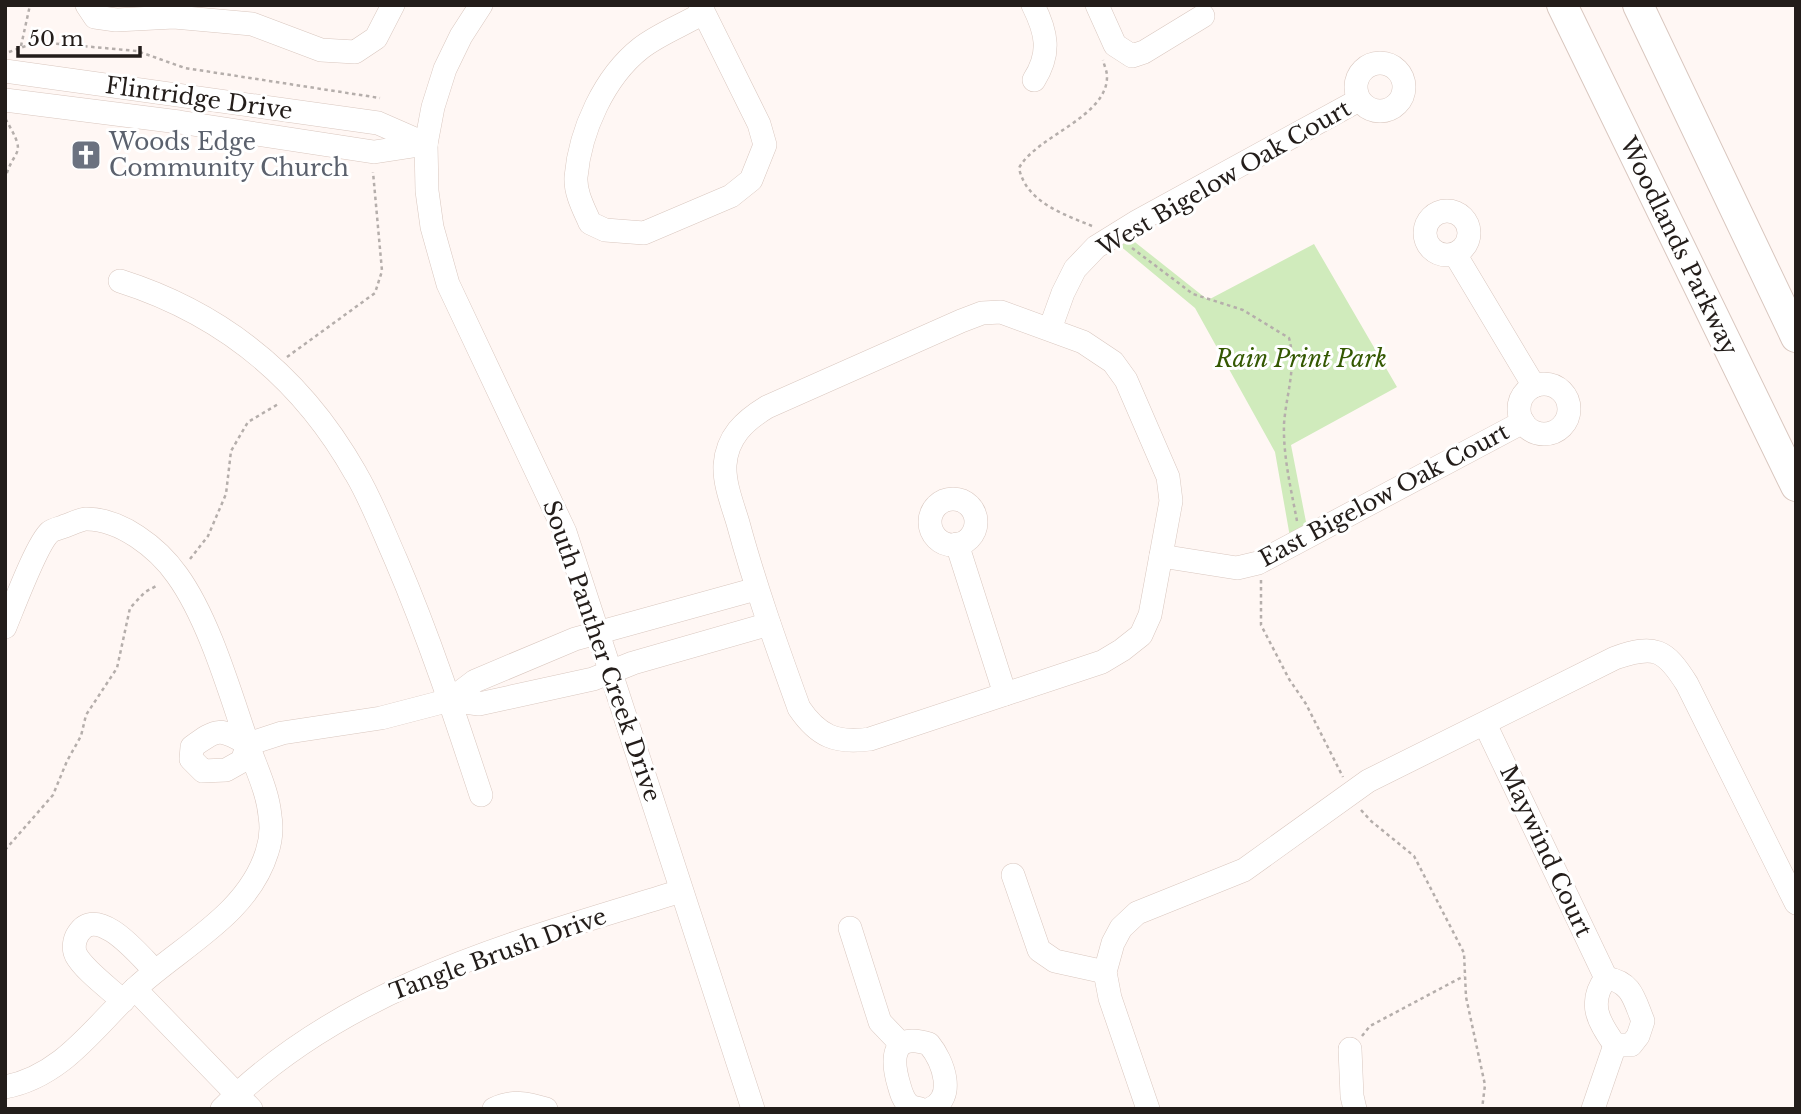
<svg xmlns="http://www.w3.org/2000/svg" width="1801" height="1114" font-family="'Libre Baskerville',serif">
<rect width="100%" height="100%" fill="#fff7f4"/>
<!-- green -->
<polygon fill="#d0ebbc" points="1131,239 1208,300 1314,244 1397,387 1291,445 1307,527 1290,537 1275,452 1195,308 1119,245"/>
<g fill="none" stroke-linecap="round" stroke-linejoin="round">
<!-- minor casing -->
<g stroke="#d9c7bf" stroke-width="24">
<g id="minor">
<polyline points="87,5 95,17 116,20 174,17 252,24 321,50 355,52 376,38 393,5"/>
<polyline points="481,5 461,36 445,69 433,107 426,144 427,191 432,227 448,284 565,532 753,1109"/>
<path d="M 700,5 L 759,124 L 765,145 L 751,180 L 731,196 L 644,233 L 605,230 L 590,223 C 584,209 575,193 576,177 C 580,131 604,77 641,48 C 659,34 683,25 703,13"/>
<path d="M 1033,5 C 1047,33 1051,53 1034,80"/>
<polyline points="1097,5 1115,45 1132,56 1144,52 1203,16"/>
<circle cx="1380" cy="87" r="24"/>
<polyline points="5,71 378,123 426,144"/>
<polyline points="5,100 179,122 374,152 426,144"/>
<circle cx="1447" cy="233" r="22"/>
<polyline points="1455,254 1534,386"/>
<path d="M 120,281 C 224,314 302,378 356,474 C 372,501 383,531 396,560 C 429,637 455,716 481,795"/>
<path d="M 1001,312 L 1083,342 L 1113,362 L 1126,380 L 1168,477 L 1171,501 L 1150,615 L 1141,635 L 1122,650 L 1102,662 L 870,739 C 836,744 818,736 799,708 C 777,647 755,586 738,523 C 733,506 724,484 725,465 C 727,437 744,421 767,407 L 961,321 L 982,313 Z"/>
<polyline points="1050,329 1063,293 1075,269 1096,247 1138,221 1359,100"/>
<circle cx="1544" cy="409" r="25"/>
<circle cx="953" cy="522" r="23"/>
<polyline points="957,544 1005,694"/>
<polyline points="1161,556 1237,568 1258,563 1523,422"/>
<path d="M 5,627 C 13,608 37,543 50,532 C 54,529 61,528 65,526 C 71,524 79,520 85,519 C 120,518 158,548 177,575 C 209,619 230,693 248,745 C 256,768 268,792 270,816 C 272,828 271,840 267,852 C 248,914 183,945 137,987 C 96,1024 64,1076 5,1087"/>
<polyline points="450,700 479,704 593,679 633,663 769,624"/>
<polyline points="1485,724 1606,978"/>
<path d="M 248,744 L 242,761 L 226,770 L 203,771 L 191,759 L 192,747 C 218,728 220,728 248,744 L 282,733 L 381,718 L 450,700 L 475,681 L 575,639 L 756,589"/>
<polyline points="1013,875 1039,950 1055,961 1105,972"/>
<polyline points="850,928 880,1022 901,1044"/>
<path d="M 1606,978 C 1632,982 1634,999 1643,1021 L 1638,1036 L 1631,1045 L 1615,1045 C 1599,1023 1587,1003 1606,978 Z"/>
<polyline points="135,989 251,1109"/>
<path d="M 123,1001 C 110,989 84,970 76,955 C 73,949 74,940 78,934 C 97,902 141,957 155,971"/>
<polyline points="1350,1049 1352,1096 1355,1109"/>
<path d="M 222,1109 C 345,985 520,941 681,891"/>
<path d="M 494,1109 C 512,1100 527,1103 546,1109"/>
<path d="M 920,1109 C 917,1108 911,1107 909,1105 C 903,1100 901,1092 899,1085 C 891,1058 892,1032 929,1044 C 943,1061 957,1098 930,1109"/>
<path d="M 1148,1109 L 1110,998 L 1105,972 L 1113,943 L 1121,928 L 1137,913 L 1244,870 L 1368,781 L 1615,658 C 1655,644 1665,649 1687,684 L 1796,903"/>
<polyline points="1593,1109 1615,1045"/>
</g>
</g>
<!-- major casing -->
<g stroke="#d9c7bf" stroke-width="32">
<g id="major">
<polyline points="1562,5 1796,486"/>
<polyline points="1638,5 1796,337"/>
</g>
</g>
<!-- path -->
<g stroke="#b5aeab" stroke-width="2.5" stroke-dasharray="3.5 3.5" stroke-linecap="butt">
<polyline points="21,46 30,5"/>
<polyline points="9,52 37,42 137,51 185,68 380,98"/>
<path d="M 5,180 C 13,146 29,159 6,120"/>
<path d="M 1092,226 C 1063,214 1026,202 1019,168 C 1036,136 1108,117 1107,76 C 1107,71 1104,65 1103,60"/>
<path d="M 1132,248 L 1193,294 L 1243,310 L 1289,338 C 1297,366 1286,395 1284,424 C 1283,456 1291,489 1297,521"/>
<polyline points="287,357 375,293 382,271 373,172"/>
<polyline points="190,559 208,536 226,494 231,451 248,422 280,403"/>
<polyline points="1261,580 1261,625 1289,679 1306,704 1343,777"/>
<polyline points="1361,810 1371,821 1414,856 1464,953 1466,997 1485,1085 1482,1109"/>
<polyline points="5,850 53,795 67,761 81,736 86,715 117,668 130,608 145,592 158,585"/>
<polyline points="1362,1036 1370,1026 1464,976"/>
</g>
<!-- minor -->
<use href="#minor" stroke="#fff" stroke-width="23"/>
<!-- major -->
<use href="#major" stroke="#fff" stroke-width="30"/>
</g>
<!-- icons -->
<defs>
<g id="church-square" transform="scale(1.575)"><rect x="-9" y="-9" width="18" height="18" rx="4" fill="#6b7280" stroke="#fff"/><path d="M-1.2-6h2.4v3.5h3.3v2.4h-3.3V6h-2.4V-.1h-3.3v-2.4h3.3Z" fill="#fff"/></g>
</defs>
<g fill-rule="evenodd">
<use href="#church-square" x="86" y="155"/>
</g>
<g text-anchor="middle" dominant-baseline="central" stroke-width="6" stroke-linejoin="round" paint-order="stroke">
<!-- street labels -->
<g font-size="23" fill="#231d1a" stroke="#fff">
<text transform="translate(199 98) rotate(8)">Flintridge Drive</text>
<text transform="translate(1224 178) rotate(-30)">West Bigelow Oak Court</text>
<text transform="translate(1679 246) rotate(64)">Woodlands Parkway</text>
<text transform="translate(1384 495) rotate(-28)">East Bigelow Oak Court</text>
<text transform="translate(602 651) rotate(71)">South Panther Creek Drive</text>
<text transform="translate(1546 851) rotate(65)">Maywind Court</text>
<text transform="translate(498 954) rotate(-20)">Tangle Brush Drive</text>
</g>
<!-- worship labels -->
<g font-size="23" fill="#5b616d" stroke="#fff" text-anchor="start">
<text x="109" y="142">Woods Edge<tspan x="109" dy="26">Community Church</tspan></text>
</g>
<!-- park labels -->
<g font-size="23" font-style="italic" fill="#345802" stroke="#fff">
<text x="1301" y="359">Rain Print Park</text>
</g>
</g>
<!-- border -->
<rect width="1801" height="1114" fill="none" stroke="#231d1a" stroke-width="14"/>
<!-- scale -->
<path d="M18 46v10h122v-10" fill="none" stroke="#231d1a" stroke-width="3.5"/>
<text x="28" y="46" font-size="21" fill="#231d1a" stroke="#ffffff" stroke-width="5" paint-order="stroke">50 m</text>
</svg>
